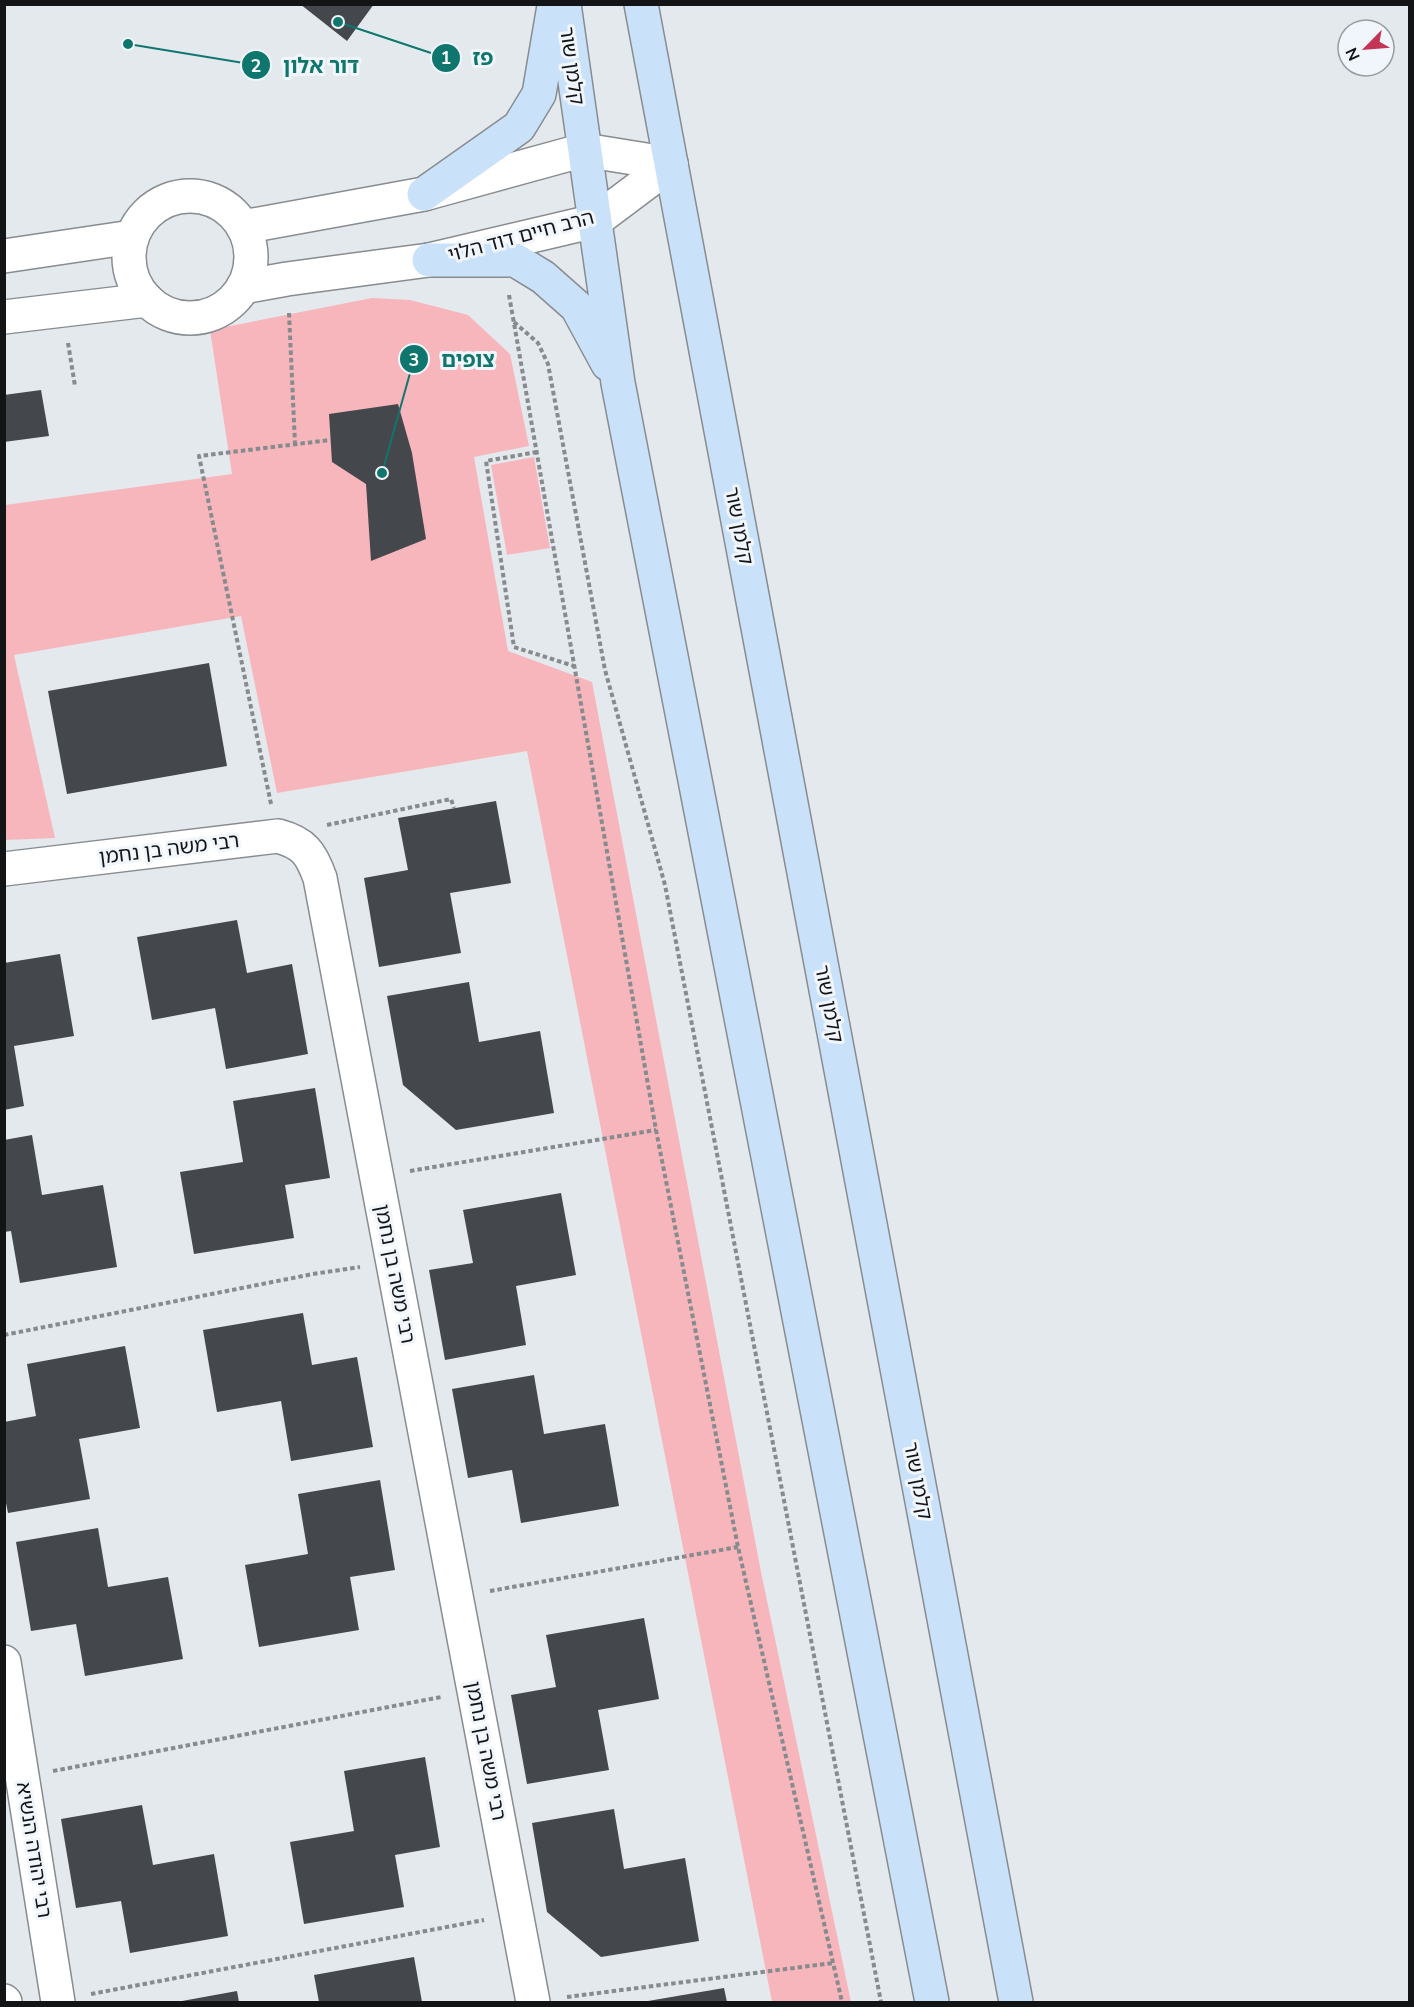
<svg xmlns="http://www.w3.org/2000/svg" width="1414" height="2007" font-family="'Nunito Sans','Noto Sans Hebrew',sans-serif">
<rect width="100%" height="100%" fill="#e4e9ee"/>
<!-- green -->
<g fill="#f7b6bc">
<polygon points="372,298 410,300 468,315 510,354 529,446 474,457 508,651 592,682 761,1572 851,2002 772,2002 527,751 277,793 241,616 14,655 55,838 5,840 5,505 232,474 210,330"/>
<polygon points="534,457 550,548 507,555 491,465"/>
</g>
<!-- building -->
<g fill="#44484c">
<polygon points="300,4 374,4 347,41"/>
<polygon points="41,390 49,436 4,442 4,395"/>
<polygon points="398,404 412,453 426,539 371,561 366,484 332,462 329,414"/>
<polygon points="209,663 227,766 67,794 48,691"/>
<polygon points="496,801 511,883 450,893 461,953 379,967 364,878 408,870 398,818"/>
<polygon points="237,920 247,973 292,964 308,1054 226,1069 215,1008 152,1020 137,937"/>
<polygon points="60,954 74,1036 14,1046 24,1106 4,1110 4,963"/>
<polygon points="469,982 479,1042 540,1031 554,1113 456,1130 403,1085 387,996"/>
<polygon points="315,1088 330,1178 285,1185 294,1238 194,1254 180,1172 243,1162 233,1101"/>
<polygon points="32,1135 42,1195 103,1185 117,1267 20,1283 11,1231 4,1232 4,1140"/>
<polygon points="561,1193 576,1275 516,1286 526,1345 445,1360 429,1270 473,1263 463,1210"/>
<polygon points="303,1313 312,1365 357,1357 373,1447 291,1461 281,1401 217,1412 203,1330"/>
<polygon points="125,1346 140,1428 79,1439 90,1499 8,1513 4,1493 4,1422 36,1416 27,1364"/>
<polygon points="534,1375 544,1434 605,1424 619,1506 521,1523 512,1470 468,1478 452,1389"/>
<polygon points="380,1480 395,1570 350,1577 359,1630 259,1647 245,1565 308,1554 298,1494"/>
<polygon points="98,1528 108,1587 168,1577 183,1659 85,1676 76,1624 31,1631 16,1542"/>
<polygon points="644,1618 659,1699 598,1710 609,1770 527,1784 511,1695 556,1687 546,1635"/>
<polygon points="425,1757 440,1847 395,1855 404,1907 304,1924 290,1842 354,1831 344,1771"/>
<polygon points="142,1805 153,1865 214,1854 228,1936 130,1953 121,1901 76,1908 61,1819"/>
<polygon points="614,1809 624,1869 685,1858 699,1941 601,1957 547,1912 532,1823"/>
<polygon points="414,1957 422,2002 319,2002 314,1975"/>
<polygon points="724,1988 727,2002 649,2002 648,2001"/>
<polygon points="237,1991 239,2002 182,2002 182,2001"/>
</g>
<g fill="none" stroke-linecap="round" stroke-linejoin="round">
<!-- minor casing -->
<g stroke="#888c91" stroke-width="36">
<path id="minor" d="M 4,869 L 278,836 C 304,843 311,853 320,878 L 533,2002"/>
</g>
<!-- tertiary casing -->
<g stroke="#888c91" stroke-width="36">
<g id="tertiary">
<circle cx="190" cy="257" r="61"/>
<polyline points="243,227 424,194 584,150 671,164"/>
<polyline points="4,256 132,237"/>
<polyline points="243,287 287,279 429,260 595,221 671,164"/>
<polyline points="4,317 147,300"/>
<polyline points="4,1662 58,2002"/>
<polyline points="4,2001 5,2002"/>
</g>
</g>
<!-- secondary casing -->
<g stroke="#888c91" stroke-width="36">
<g id="secondary">
<polyline points="564,4 618,383 932,2002"/>
<polyline points="641,4 1016,2002"/>
<polyline points="424,194 519,127 539,94 554,6"/>
<polyline points="429,260 515,260 543,277 577,307 608,364"/>
</g>
</g>
<!-- path -->
<g stroke="#878b8e" stroke-width="4" stroke-dasharray="4.5 3" stroke-linecap="butt">
<polyline points="509,295 656,1130 738,1547 842,2002"/>
<polyline points="289,313 295,444"/>
<polyline points="514,322 538,343 548,364 605,670 665,885 881,2002"/>
<polyline points="68,343 75,386"/>
<polyline points="537,452 486,461 514,647 574,666"/>
<polyline points="271,804 199,456 330,440"/>
<polyline points="327,825 451,799 454,808"/>
<polyline points="410,1171 656,1130"/>
<polyline points="4,1335 313,1274 360,1267"/>
<polyline points="490,1591 738,1547"/>
<polyline points="53,1771 441,1697"/>
<polyline points="91,1994 484,1920"/>
<polyline points="567,1997 833,1963"/>
</g>
<!-- minor -->
<use href="#minor" stroke="#fff" stroke-width="33"/>
<!-- tertiary -->
<use href="#tertiary" stroke="#fff" stroke-width="33"/>
<!-- secondary -->
<use href="#secondary" stroke="#cae2f9" stroke-width="33"/>
</g>
<g text-anchor="middle" dominant-baseline="central" stroke-width="6" stroke-linejoin="round" paint-order="stroke">
<!-- street labels -->
<g font-size="20" fill="#131416" stroke="#f1f6fc">
<text transform="translate(572 66) rotate(82)">קלמן שור</text>
<text transform="translate(521 236) rotate(-15)">הרב חיים דוד הלוי</text>
<text transform="translate(739 526) rotate(79)">קלמן שור</text>
<text transform="translate(169 849) rotate(-7)">רבי משה בן נחמן</text>
<text transform="translate(829 1004) rotate(79)">קלמן שור</text>
<text transform="translate(395 1274) rotate(79)">רבי משה בן נחמן</text>
<text transform="translate(918 1481) rotate(79)">קלמן שור</text>
<text transform="translate(486 1751) rotate(79)">רבי משה בן נחמן</text>
<text transform="translate(34 1850) rotate(81)">רבי יהודה הנשיא</text>
</g>
</g>
<!-- callouts -->
<path fill="none" stroke="#0f766e" stroke-width="2" d="M338 22L446 58M128 44L256 65M382 473L414 359"/>
<g fill="#0f766e" stroke="#f1f6fc" stroke-width="2">
<circle cx="338" cy="22" r="6"/>
<circle cx="128" cy="44" r="6"/>
<circle cx="382" cy="473" r="6"/>
<circle cx="446" cy="58" r="15"/>
<circle cx="256" cy="65" r="15"/>
<circle cx="414" cy="359" r="15"/>
</g>
<g font-size="18" text-anchor="middle" font-weight="bold" fill="#fff">
<text x="446" y="64">1</text>
<text x="256" y="72">2</text>
<text x="414" y="366">3</text>
</g>
<g font-size="21" text-anchor="middle" font-weight="bold" fill="#0f766e" stroke="#f1f6fc" stroke-width="6" stroke-linejoin="round" paint-order="stroke">
<text x="483" y="65">פז</text>
<text x="321" y="73">דור אלון</text>
<text x="468" y="367">צופים</text>
</g>
<!-- border -->
<rect width="1414" height="2007" fill="none" stroke="#131416" stroke-width="12"/>
<!-- north arrow -->
<g transform="translate(1366 48) rotate(245)"><circle r="28" fill="#f1f6fc" stroke="#989ca0" stroke-width="1.5"/>
<path d="M0-4.5L10 22L0 15L-10 22Z" fill="#c43455"/>
<text y="-9" font-size="16" font-weight="bold" text-anchor="middle" fill="#131416">N</text>
</g>
</svg>
